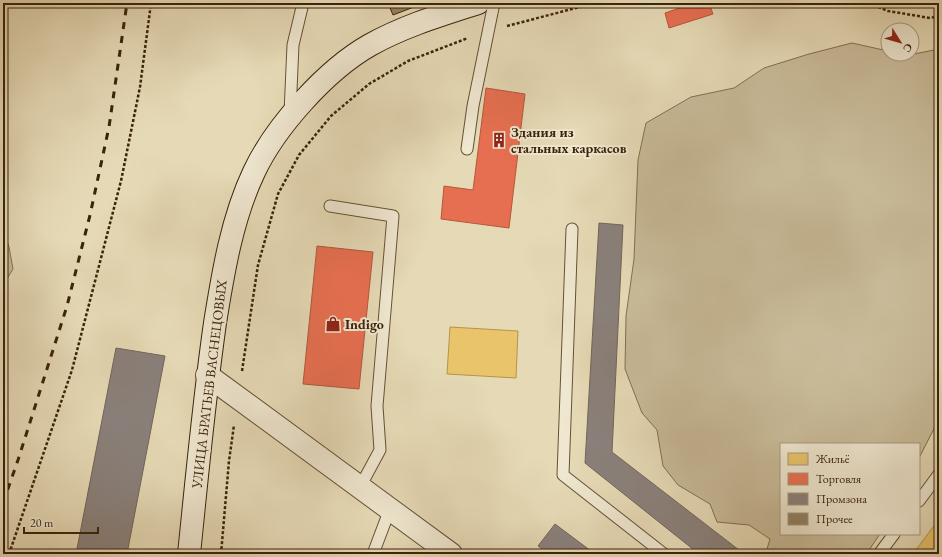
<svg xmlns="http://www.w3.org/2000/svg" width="942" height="557" font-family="'EB Garamond',serif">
<rect width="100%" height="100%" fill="#e6dab6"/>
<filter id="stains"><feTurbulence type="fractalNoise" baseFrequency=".005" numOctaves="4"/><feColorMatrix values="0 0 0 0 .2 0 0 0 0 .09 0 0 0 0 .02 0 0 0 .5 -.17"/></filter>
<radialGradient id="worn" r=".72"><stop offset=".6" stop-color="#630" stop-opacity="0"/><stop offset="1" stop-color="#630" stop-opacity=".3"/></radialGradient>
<!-- green -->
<g fill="#c9bb99" stroke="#826f52">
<polygon points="852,43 888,51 888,54 909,55 939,49 939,419 919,458 919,444 781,444 781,534 880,534 867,553 764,554 767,549 770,539 749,525 717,522 710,504 678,485 663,466 657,430 642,413 625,369 626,316 634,259 638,160 646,123 691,97 734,88 764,68 809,54"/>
<polygon points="3,230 9,247 13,269 3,285"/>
</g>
<!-- homes -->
<g fill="#e9c46a" stroke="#b4944d">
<polygon points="450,327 518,331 516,378 447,374"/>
<polygon points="939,519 939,554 913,554"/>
</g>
<!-- shops -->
<g fill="#e76f51" stroke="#b3583c">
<polygon points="694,3 709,3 713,14 669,28 665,13"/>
<polygon points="486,88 525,94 509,228 441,219 444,186 473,190"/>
<polygon points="317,246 373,252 359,389 303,384"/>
</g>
<!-- industry -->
<g fill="#8a817c" stroke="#72655a">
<polygon points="599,223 623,225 612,452 739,550 736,554 699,554 585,463"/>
<polygon points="116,348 165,356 127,554 76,554"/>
<polygon points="555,524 595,554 549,554 538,546"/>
</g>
<!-- building -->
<polygon fill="#938263" stroke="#3a230a" points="388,3 412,3 414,7 393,15"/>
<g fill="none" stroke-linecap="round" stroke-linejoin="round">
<!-- service casing -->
<g stroke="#655135" stroke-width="13">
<g id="service">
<polyline points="290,113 293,45 303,3"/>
<polyline points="467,149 473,106 494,3"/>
<polyline points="330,206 393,216 377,406 380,450 360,487"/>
<polyline points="572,229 563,475 664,554"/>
<polyline points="919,501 939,474"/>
<polyline points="373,554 390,509"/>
<polyline points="879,554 894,534"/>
</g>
</g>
<!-- minor casing -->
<g stroke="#655135" stroke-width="24">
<polyline id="minor" points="207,375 451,554"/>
</g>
<!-- secondary casing -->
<g stroke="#3a230a" stroke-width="24">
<path id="secondary" d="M 189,554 C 197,477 204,400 215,323 C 223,273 232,218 254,172 C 275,127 326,70 370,45 C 404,26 441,15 478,3"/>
</g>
<!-- path -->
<g stroke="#3a230a" stroke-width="2.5" stroke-dasharray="3 2" stroke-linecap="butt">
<polyline points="869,3 888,11 930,18 939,16"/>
<polyline points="507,26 595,3"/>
<polyline points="242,371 258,265 278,194 299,155 331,116 369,84 408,61 468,38"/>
<polyline points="9,554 72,370 121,181 140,87 151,3"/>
<polyline points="221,554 229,461 234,425"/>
</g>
<!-- service -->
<use href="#service" stroke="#efe7d0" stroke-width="11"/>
<!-- minor -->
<use href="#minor" stroke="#efe7d0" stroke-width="22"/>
<!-- secondary -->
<use href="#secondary" stroke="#efe7d0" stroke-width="22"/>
<!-- rail -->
<polyline stroke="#3a230a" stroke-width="3" stroke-dasharray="7 7" stroke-linecap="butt" points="3,503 18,460 67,306 90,215 109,127 127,3"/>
</g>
<!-- icons -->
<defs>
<g id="building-bare" transform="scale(1.2)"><path d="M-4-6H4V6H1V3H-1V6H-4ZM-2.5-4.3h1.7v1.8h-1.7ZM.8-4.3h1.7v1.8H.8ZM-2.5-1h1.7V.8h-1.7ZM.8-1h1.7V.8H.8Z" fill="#8f2418" stroke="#efe7d0" stroke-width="2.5" paint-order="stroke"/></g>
<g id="shop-bare" transform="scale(1.2)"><path d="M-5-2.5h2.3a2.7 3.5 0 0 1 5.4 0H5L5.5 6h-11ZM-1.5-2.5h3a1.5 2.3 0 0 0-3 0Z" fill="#8f2418" stroke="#efe7d0" stroke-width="2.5" paint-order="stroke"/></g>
</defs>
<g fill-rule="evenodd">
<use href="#building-bare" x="499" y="140"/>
<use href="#shop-bare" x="333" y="324"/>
</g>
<g text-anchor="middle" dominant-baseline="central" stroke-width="4" stroke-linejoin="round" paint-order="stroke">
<!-- poi labels -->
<g font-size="14" font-weight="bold" fill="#3a230a" stroke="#efe7d0" text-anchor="start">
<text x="511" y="132">Здания из<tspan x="511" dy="16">стальных каркасов</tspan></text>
<text x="345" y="324">Indigo</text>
</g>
<!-- street labels -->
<g font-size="14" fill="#3a230a" stroke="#efe7d0">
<text transform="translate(209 384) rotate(-83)">УЛИЦА БРАТЬЕВ ВАСНЕЦОВЫХ</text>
</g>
</g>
<!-- margin -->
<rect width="942" height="557" fill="none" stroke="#e6dab6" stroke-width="16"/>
<rect x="4" y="4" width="934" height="549" fill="none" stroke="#3a230a" stroke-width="2"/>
<rect x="8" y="8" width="926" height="541" fill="none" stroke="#3a230a"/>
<!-- legend -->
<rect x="780" y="443" width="140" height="92" fill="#efe7d0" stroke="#a79981"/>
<rect x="788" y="453" width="20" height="12" fill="#e9c46a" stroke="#a79981"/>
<text x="816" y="463" font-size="12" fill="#3a230a">Жильё</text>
<rect x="788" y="473" width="20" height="12" fill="#e76f51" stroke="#a79981"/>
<text x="816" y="483" font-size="12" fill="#3a230a">Торговля</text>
<rect x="788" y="493" width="20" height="12" fill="#8a817c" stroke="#a79981"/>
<text x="816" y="503" font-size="12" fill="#3a230a">Промзона</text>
<rect x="788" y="513" width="20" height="12" fill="#938263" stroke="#a79981"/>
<text x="816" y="523" font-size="12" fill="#3a230a">Прочее</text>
<!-- north arrow -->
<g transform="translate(900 42) rotate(127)"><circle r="19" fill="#efe7d0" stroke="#a79981"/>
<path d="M0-3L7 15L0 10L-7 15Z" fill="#8f2418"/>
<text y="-6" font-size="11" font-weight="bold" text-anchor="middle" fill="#3a230a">С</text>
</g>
<!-- scale -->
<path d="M24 527v6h74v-6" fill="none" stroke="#3a230a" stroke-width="2"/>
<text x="30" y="527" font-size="12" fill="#3a230a" stroke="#efe7d0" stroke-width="3" paint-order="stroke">20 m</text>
<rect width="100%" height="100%" filter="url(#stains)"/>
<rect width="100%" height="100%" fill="url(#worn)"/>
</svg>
